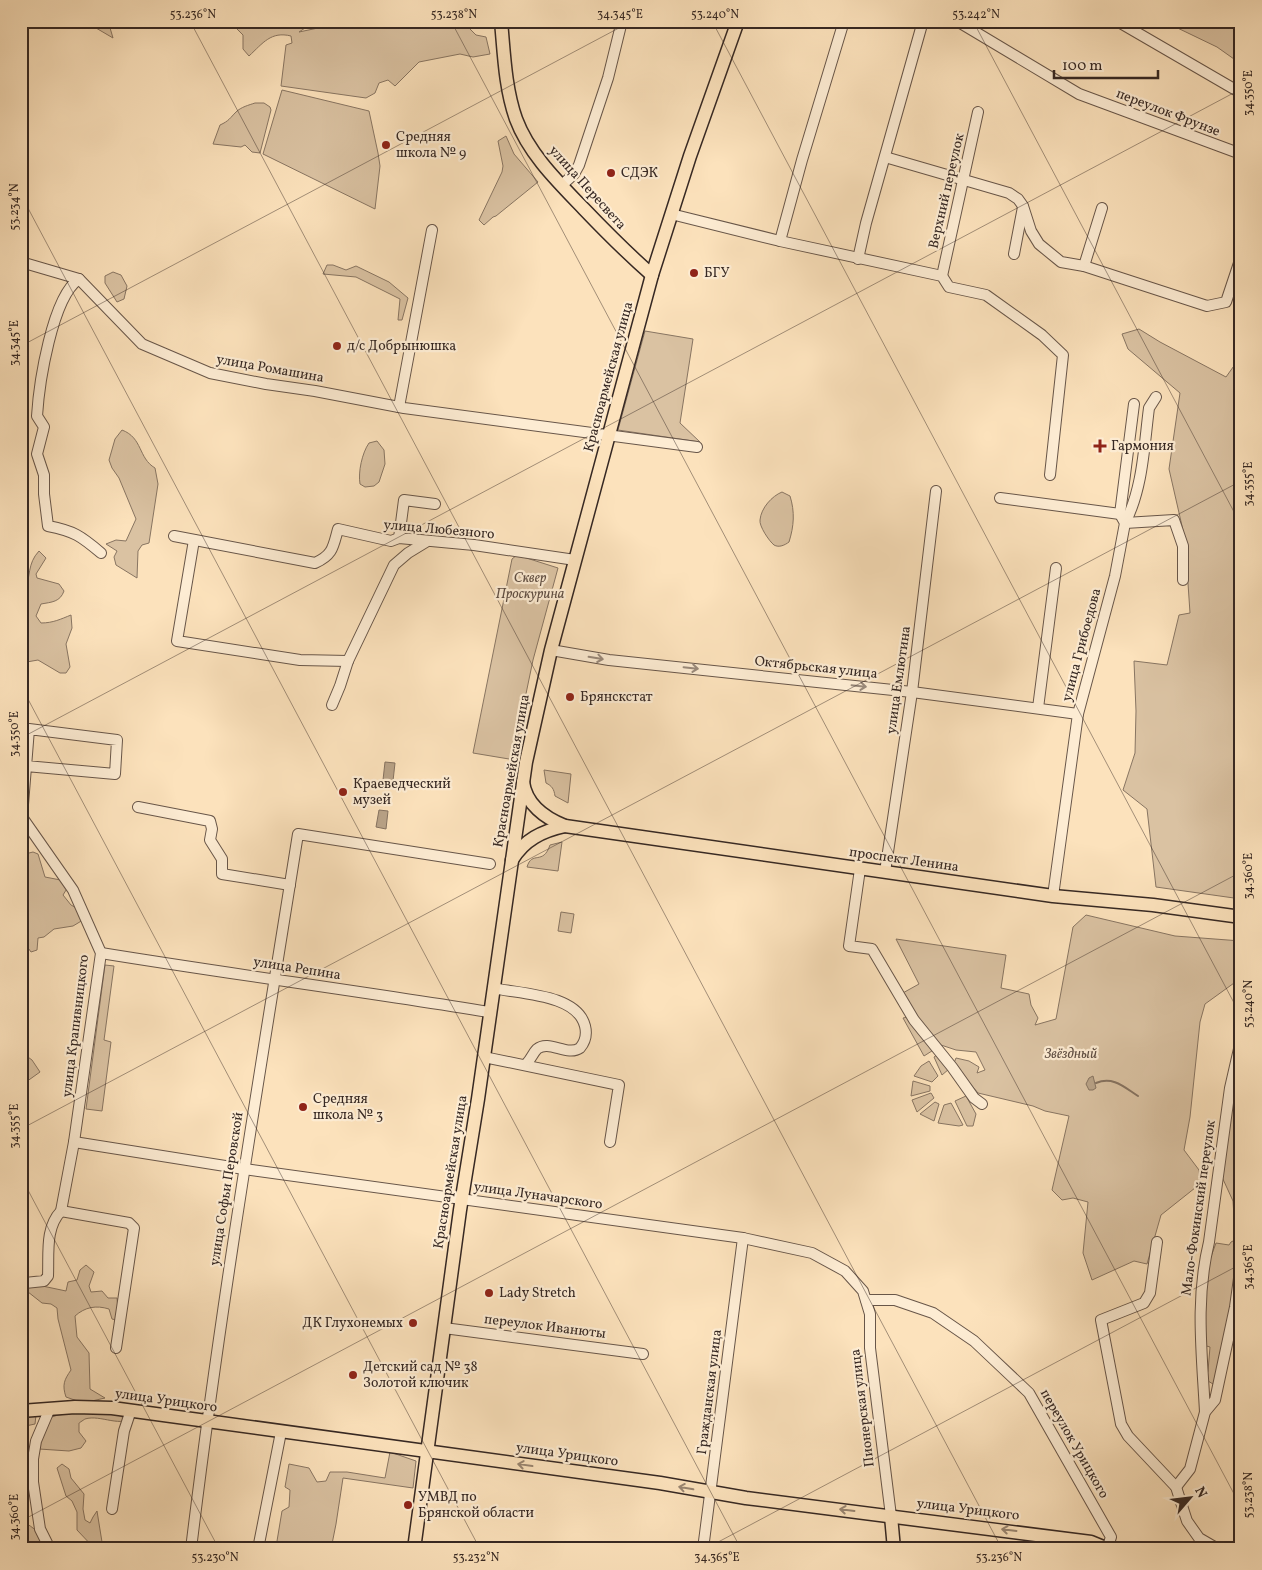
<svg xmlns="http://www.w3.org/2000/svg" width="1262" height="1570" font-family="Vollkorn,serif">
<rect width="100%" height="100%" fill="#fce2bc"/>
<filter id="stains"><feTurbulence type="fractalNoise" baseFrequency=".004" numOctaves="4"/><feColorMatrix values="0 0 0 0 .2 0 0 0 0 .09 0 0 0 0 .02 0 0 0 .5 -.17"/></filter>
<radialGradient id="worn" r=".72"><stop offset=".6" stop-color="#630" stop-opacity="0"/><stop offset="1" stop-color="#630" stop-opacity=".3"/></radialGradient>
<!-- green -->
<g fill="#dac2a2" stroke="#887562">
<polygon points="93,21 108,21 113,38 96,28"/>
<path d="M 215,21 L 310,21 L 308,26 L 299,32 L 318,28 L 338,21 L 470,21 L 469,28 L 476,35 L 486,37 L 490,54 L 473,57 L 460,54 L 419,62 L 395,86 L 388,80 L 379,83 L 375,93 L 366,98 L 281,86 L 286,45 L 292,43 L 291,36 C 271,31 263,43 249,56 L 243,49 L 243,35 L 233,25 Z"/>
<polygon points="1163,21 1241,21 1241,64 1217,47"/>
<polygon points="282,90 369,111 378,153 380,166 375,209 263,154"/>
<path d="M 255,103 L 264,103 L 270,107 L 271,110 L 260,153 L 252,152 L 245,145 L 241,147 L 213,144 L 220,125 C 229,121 230,118 236,112 C 241,107 249,105 255,103 Z"/>
<polygon points="506,136 514,154 538,182 496,216 493,217 484,225 479,220 502,172 503,166 498,141"/>
<polygon points="327,265 333,265 346,270 356,266 389,282 408,298 402,320 398,320 400,299 356,277 323,274"/>
<polygon points="113,272 121,275 127,286 124,299 117,302 105,283 105,276"/>
<polygon points="1139,329 1160,342 1226,377 1241,356 1241,899 1156,887 1147,809 1123,790 1135,753 1136,711 1134,661 1167,665 1179,615 1190,613 1185,539 1169,469 1180,393 1128,349 1122,334"/>
<polygon points="645,331 693,339 680,423 700,442 618,430"/>
<path d="M 122,430 C 143,438 138,458 155,468 L 158,484 L 149,543 L 142,545 L 138,551 L 137,578 L 116,565 L 114,557 L 117,551 L 106,544 L 116,540 L 126,541 L 136,519 L 119,478 L 112,468 L 109,460 L 115,439 Z"/>
<path d="M 377,441 L 384,450 L 385,464 L 379,482 L 374,486 L 365,487 L 360,484 C 358,472 362,453 369,443 Z"/>
<path d="M 782,492 L 790,496 C 795,512 794,526 789,542 C 785,545 779,548 774,545 C 769,541 759,526 760,520 C 761,508 772,496 782,492 Z"/>
<path d="M 39,551 L 46,558 L 36,574 L 37,578 L 59,584 L 64,591 C 60,602 52,602 41,604 L 36,616 L 41,623 C 53,623 61,619 71,615 L 72,628 L 66,644 L 70,667 L 66,673 L 60,673 L 38,660 L 21,663 L 21,591 L 25,590 C 31,576 27,564 39,551 Z"/>
<polygon points="517,555 558,568 533,660 522,713 515,760 473,753 512,559"/>
<path d="M 544,770 L 571,774 L 568,803 L 555,796 C 554,789 552,786 546,783 Z"/>
<path d="M 562,842 L 558,871 L 527,867 C 532,850 543,866 550,845 Z"/>
<polygon points="33,852 38,854 45,877 71,882 63,895 71,905 82,911 83,920 73,926 54,929 44,937 38,938 37,950 31,952 21,938 21,855"/>
<polygon points="561,912 574,914 571,933 558,931"/>
<polygon points="1086,915 1175,936 1241,941 1241,978 1205,1004 1200,1022 1190,1117 1184,1150 1199,1170 1200,1184 1161,1215 1147,1264 1134,1261 1092,1280 1083,1253 1088,1202 1073,1198 1062,1200 1052,1190 1069,1116 1045,1111 1033,1106 978,1093 968,1081 960,1075 954,1063 956,1058 969,1061 979,1067 977,1073 985,1070 976,1052 956,1050 938,1044 901,994 919,984 896,939 1006,955 1001,988 1029,994 1031,1005 1038,1018 1035,1025 1056,1019 1073,927"/>
<polygon points="105,965 114,966 104,1040 111,1042 102,1111 86,1109"/>
<polygon points="908,1017 935,1049 924,1056 903,1018"/>
<polygon points="21,1052 32,1060 40,1072 26,1082 21,1091"/>
<polygon points="937,1055 949,1069 942,1075 934,1057"/>
<polygon points="929,1061 938,1076 932,1082 914,1076 921,1066"/>
<polygon points="913,1081 930,1086 930,1091 911,1096"/>
<polygon points="1238,1090 1241,1090 1241,1215 1234,1217 1233,1201 1222,1177 1229,1105"/>
<polygon points="931,1093 934,1098 917,1112 912,1100"/>
<polygon points="966,1096 976,1114 973,1126 967,1126 955,1101"/>
<polygon points="935,1102 939,1104 934,1121 920,1114"/>
<polygon points="951,1103 963,1125 959,1126 938,1123 944,1105"/>
<polygon points="1235,1240 1241,1241 1241,1254 1218,1380 1213,1384 1208,1381 1206,1377 1208,1371 1210,1347 1203,1345 1206,1270 1216,1243 1229,1245 1231,1242"/>
<path d="M 86,1265 L 94,1272 L 89,1286 L 91,1292 L 102,1291 L 108,1298 L 117,1298 L 118,1309 L 116,1320 L 112,1319 L 109,1309 C 96,1305 85,1307 75,1316 L 77,1337 L 89,1353 L 90,1389 L 105,1398 L 83,1403 L 66,1397 C 62,1385 64,1380 71,1370 L 58,1319 L 57,1308 L 51,1304 L 42,1303 L 23,1288 L 33,1284 L 66,1291 L 68,1282 L 77,1280 L 80,1270 Z"/>
<path d="M 93,1411 L 118,1415 L 124,1418 L 136,1416 C 121,1429 101,1414 85,1419 C 85,1419 79,1423 79,1423 L 79,1432 L 86,1441 L 81,1448 L 69,1451 L 39,1449 L 38,1444 L 49,1418 L 58,1415 Z"/>
<polygon points="36,1415 35,1424 21,1427 21,1417"/>
<polygon points="390,1452 416,1461 413,1488 343,1478 336,1524 331,1549 280,1549 277,1541 282,1511 289,1507 290,1490 285,1487 289,1464 309,1468 317,1482 326,1481 330,1472 347,1472 385,1478"/>
<polygon points="62,1464 69,1469 71,1478 84,1494 83,1509 85,1520 90,1523 93,1517 97,1511 102,1542 114,1549 95,1549 77,1530 77,1512 72,1501 66,1496 57,1468"/>
<path d="M 21,1521 C 36,1528 40,1533 45,1549 L 21,1549 Z"/>
</g>
<!-- water -->
<g fill="#b9a388" stroke="#857260">
<polygon points="385,762 395,763 393,781 383,780"/>
<polygon points="379,810 388,811 386,829 376,827"/>
<polygon points="1093,1076 1096,1088 1093,1090 1089,1090 1086,1084 1089,1078"/>
</g>
<g fill="none" stroke-linecap="round" stroke-linejoin="round">
<!-- stream -->
<path stroke="#857260" stroke-width="2" d="M 1096,1083 C 1113,1076 1124,1087 1138,1096"/>
<!-- minor casing -->
<g stroke="#685649" stroke-width="12">
<g id="minor">
<polyline points="957,21 1079,94 1241,154"/>
<polyline points="1117,21 1241,93"/>
<polyline points="885,157 1009,193 1018,199 1023,206 1031,231 1039,244 1061,262 1084,266 1207,306 1226,302 1241,257"/>
<polyline points="562,185 574,174 579,165 608,78 622,21"/>
<polyline points="671,214 780,241 942,276 949,287 986,295 1042,335 1063,355 1050,475"/>
<polyline points="780,241 802,160 844,21"/>
<polyline points="1014,254 1023,207"/>
<polyline points="858,259 866,223 923,21"/>
<polyline points="21,262 79,279 142,344 210,373 266,384 315,391 404,408 697,447"/>
<polyline points="1084,266 1102,208"/>
<polyline points="942,276 978,112"/>
<path d="M 79,279 C 52,297 39,384 37,416 L 44,427 L 37,454 L 44,475 L 44,494 L 48,526 C 74,531 81,536 101,553"/>
<polyline points="399,407 432,230"/>
<polyline points="1000,498 1120,514"/>
<path d="M 1125,523 C 1143,488 1144,446 1149,408 L 1156,397"/>
<polyline points="1125,523 1174,520 1183,546 1183,580"/>
<path d="M 174,536 L 315,563 C 333,555 333,547 338,529 L 391,541 L 399,538 L 474,545 L 575,560"/>
<polyline points="399,538 404,500 435,504"/>
<polyline points="194,540 177,641 300,660 348,661"/>
<polyline points="551,650 609,660 912,692 1078,714"/>
<polyline points="332,705 340,686 348,661 394,565 408,553 426,542"/>
<polyline points="1038,708 1056,568"/>
<polyline points="138,807 210,821 212,829 210,840 222,859 222,874 290,885"/>
<polyline points="860,869 849,946 872,949 914,1020 952,1067 974,1098 982,1104"/>
<polyline points="885,872 912,692 936,491"/>
<polyline points="1053,896 1078,714 1115,576 1125,523 1120,514 1134,404"/>
<path d="M 101,953 C 230,974 360,991 489,1012"/>
<path d="M 493,988 C 520,994 577,994 585,1026 C 587,1034 585,1042 580,1048 C 567,1057 549,1039 537,1049 C 533,1053 531,1059 527,1063"/>
<polyline points="484,1057 619,1085 610,1142"/>
<polyline points="74,1142 244,1169 743,1238 812,1253 845,1271 863,1291 870,1314 870,1348 891,1516"/>
<polyline points="61,1211 129,1223 134,1228 116,1348"/>
<polyline points="1157,1242 1150,1293 1144,1303 1101,1320 1121,1424 1128,1436 1176,1487 1187,1521 1199,1538 1218,1549"/>
<path d="M 21,1282 L 25,1283 L 44,1281 L 48,1276 C 49,1253 45,1228 61,1211 L 74,1142 L 101,953 L 73,890 L 22,817 L 29,729 L 117,740 L 115,774 L 26,766"/>
<polyline points="866,1300 895,1300 933,1313 974,1341 1029,1393 1111,1537 1107,1549"/>
<polyline points="444,1328 643,1354"/>
<polyline points="50,1408 36,1441 33,1459 33,1482 40,1529 50,1549"/>
<path d="M 1205,1412 C 1202,1353 1195,1300 1209,1242 L 1230,1088 L 1241,1040"/>
<polyline points="1176,1487 1190,1469 1205,1412 1215,1400 1235,1307 1241,1264"/>
<polyline points="112,1509 124,1431 131,1410"/>
<path d="M 191,1549 C 220,1309 260,1072 298,834 L 490,864"/>
<polyline points="258,1549 281,1432"/>
<polyline points="535,1549 535,1548"/>
<polyline points="703,1549 743,1238"/>
</g>
</g>
<!-- major casing -->
<g stroke="#362823" stroke-width="15">
<g id="major">
<path d="M 501,21 C 504,53 505,88 516,119 C 529,154 558,182 584,209 C 606,232 628,254 652,275"/>
<path d="M 523,782 C 526,804 545,818 565,826 L 1053,896 L 1153,905 L 1241,917"/>
<path d="M 512,860 C 524,840 542,831 565,826"/>
<polyline points="21,1411 75,1407 112,1408 660,1483 746,1498 1091,1542 1108,1549"/>
<polyline points="891,1516 894,1549"/>
<polyline points="414,1549 460,1210 478,1099 526,762 551,650 652,275 690,156 738,21"/>
</g>
</g>
<!-- minor -->
<use href="#minor" stroke="#fdecd3" stroke-width="10"/>
<!-- major -->
<use href="#major" stroke="#fce2bc" stroke-width="12"/>
</g>
<!-- one-way arrows -->
<defs><path id="oneway-shaft" d="M-6 0H5M1.5-3L5.5 0L1.5 3" fill="none" stroke-width="1.6" stroke-linecap="round" stroke-linejoin="round" transform="scale(1.25)"/></defs>
<g stroke="#9a8a7b">
<use href="#oneway-shaft" transform="translate(596 658) rotate(9)"/>
<use href="#oneway-shaft" transform="translate(691 668) rotate(6)"/>
<use href="#oneway-shaft" transform="translate(859 686) rotate(6)"/>
</g>
<g stroke="#998570">
<use href="#oneway-shaft" transform="translate(525 1465) rotate(-172)"/>
<use href="#oneway-shaft" transform="translate(686 1488) rotate(-170)"/>
<use href="#oneway-shaft" transform="translate(847 1510) rotate(-173)"/>
<use href="#oneway-shaft" transform="translate(1009 1530) rotate(-173)"/>
</g>
<!-- ticks -->
<path fill="none" stroke="#362823" stroke-width="1" stroke-opacity="0.45" d="M 190,21 L 1002,1549M 451,21 L 1241,1507M 712,21 L 1241,1016M 973,21 L 1241,525M 1234,21 L 1241,34M 21,195 L 741,1549M 21,346 L 632,21M 21,686 L 480,1549M 21,738 L 1241,89M 21,1129 L 1241,481M 21,1177 L 219,1549M 21,1521 L 1241,872M 705,1549 L 1241,1264"/>
<!-- markers -->
<g fill="#8f2418" stroke="#fdecd3" stroke-width="2">
<circle cx="386" cy="145" r="5"/>
<circle cx="611" cy="173" r="5"/>
<circle cx="694" cy="273" r="5"/>
<circle cx="337" cy="346" r="5"/>
<path d="M1097.5 438.5h5v5h5v5h-5v5h-5v-5h-5v-5h5z"/>
<circle cx="570" cy="697" r="5"/>
<circle cx="343" cy="792" r="5"/>
<circle cx="303" cy="1107" r="5"/>
<circle cx="489" cy="1293" r="5"/>
<circle cx="413" cy="1323" r="5"/>
<circle cx="353" cy="1375" r="5"/>
<circle cx="408" cy="1505" r="5"/>
</g>
<g text-anchor="middle" dominant-baseline="central" stroke-width="4.5" stroke-linejoin="round" paint-order="stroke">
<!-- street labels -->
<g font-size="14" fill="#362823" stroke="#fdecd3">
<text transform="translate(1168 113) rotate(21)">переулок Фрунзе</text>
<text transform="translate(587 188) rotate(48)">улица Пересвета</text>
<text transform="translate(947 191) rotate(-77)">Верхний переулок</text>
<text transform="translate(270 369) rotate(10)">улица Ромашина</text>
<text transform="translate(609 377) rotate(-75)">Красноармейская улица</text>
<text transform="translate(439 530) rotate(5)">улица Любезного</text>
<text transform="translate(1082 645) rotate(-75)">улица Грибоедова</text>
<text transform="translate(816 668) rotate(6)">Октябрьская улица</text>
<text transform="translate(899 680) rotate(-82)">улица Емлютина</text>
<text transform="translate(512 771) rotate(-80)">Красноармейская улица</text>
<text transform="translate(904 860) rotate(8)">проспект Ленина</text>
<text transform="translate(297 969) rotate(9)">улица Репина</text>
<text transform="translate(76 1026) rotate(-83)">улица Крапивницкого</text>
<text transform="translate(451 1172) rotate(-81)">Красноармейская улица</text>
<text transform="translate(227 1189) rotate(-81)">улица Софьи Перовской</text>
<text transform="translate(538 1196) rotate(8)">улица Луначарского</text>
<text transform="translate(1199 1208) rotate(-82)">Мало-Фокинский переулок</text>
<text transform="translate(545 1327) rotate(7)">переулок Иванюты</text>
<text transform="translate(710 1392) rotate(-83)">Гражданская улица</text>
<text transform="translate(166 1401) rotate(8)">улица Урицкого</text>
<text transform="translate(863 1408) rotate(-97)">Пионерская улица</text>
<text transform="translate(1074 1444) rotate(60)">переулок Урицкого</text>
<text transform="translate(567 1455) rotate(8)">улица Урицкого</text>
<text transform="translate(968 1510) rotate(7)">улица Урицкого</text>
</g>
<!-- poi labels -->
<g font-size="14" fill="#362823" stroke="#fdecd3" text-anchor="start">
<text x="396" y="137">Средняя<tspan x="396" dy="16">школа № 9</tspan></text>
<text x="621" y="173">СДЭК</text>
<text x="704" y="273">БГУ</text>
<text x="347" y="346">д/с Добрынюшка</text>
<text x="1111" y="446">Гармония</text>
<text x="580" y="697">Брянскстат</text>
<text x="353" y="784">Краеведческий<tspan x="353" dy="16">музей</tspan></text>
<text x="313" y="1099">Средняя<tspan x="313" dy="16">школа № 3</tspan></text>
<text x="499" y="1293">Lady Stretch</text>
<text x="403" y="1323" text-anchor="end">ДК Глухонемых</text>
<text x="363" y="1367">Детский сад № 38<tspan x="363" dy="16">Золотой ключик</tspan></text>
<text x="418" y="1497">УМВД по<tspan x="418" dy="16">Брянской области</tspan></text>
</g>
<!-- park labels -->
<g font-size="14" font-style="italic" fill="#5f4e43" stroke="#fdecd3">
<text x="530" y="578">Сквер<tspan x="530" dy="16">Проскурина</tspan></text>
<text x="1071" y="1054">Звёздный</text>
</g>
</g>
<!-- margin -->
<rect width="1262" height="1570" fill="none" stroke="#fce2bc" stroke-width="55"/>
<!-- north arrow -->
<g transform="translate(1190 1498) rotate(62)" stroke="#fdecd3" stroke-width="4" paint-order="stroke">
<path d="M0-4L9 19L0 12L-9 19Z" fill="#362823"/>
<text y="-8" font-size="14" font-weight="bold" text-anchor="middle" fill="#362823">N</text>
</g>
<!-- scale -->
<path d="M1054 70v8h104v-8" fill="none" stroke="#362823" stroke-width="2.5"/>
<text x="1062" y="70" font-size="15" fill="#362823" stroke="#fdecd3" stroke-width="4" paint-order="stroke">100 m</text>
<rect x="28" y="28" width="1206" height="1514" fill="none" stroke="#362823" stroke-width="2"/>
<g font-size="12" text-anchor="middle" fill="#362823">
<text x="193" y="18">53.236°N</text>
<text x="454" y="18">53.238°N</text>
<text x="620" y="18">34.345°E</text>
<text x="715" y="18">53.240°N</text>
<text x="976" y="18">53.242°N</text>
<text transform="translate(1248 93) rotate(-90)" y="4">34.350°E</text>
<text transform="translate(14 207) rotate(-90)" y="4">53.234°N</text>
<text transform="translate(14 343) rotate(-90)" y="4">34.345°E</text>
<text transform="translate(1248 484) rotate(-90)" y="4">34.355°E</text>
<text transform="translate(14 734) rotate(-90)" y="4">34.350°E</text>
<text transform="translate(1248 876) rotate(-90)" y="4">34.360°E</text>
<text transform="translate(1248 1004) rotate(-90)" y="4">53.240°N</text>
<text transform="translate(14 1126) rotate(-90)" y="4">34.355°E</text>
<text transform="translate(1248 1267) rotate(-90)" y="4">34.365°E</text>
<text transform="translate(1248 1495) rotate(-90)" y="4">53.238°N</text>
<text transform="translate(14 1517) rotate(-90)" y="4">34.360°E</text>
<text x="215" y="1561">53.230°N</text>
<text x="476" y="1561">53.232°N</text>
<text x="717" y="1561">34.365°E</text>
<text x="999" y="1561">53.236°N</text>
</g>
<rect width="100%" height="100%" filter="url(#stains)"/>
<rect width="100%" height="100%" fill="url(#worn)"/>
</svg>
